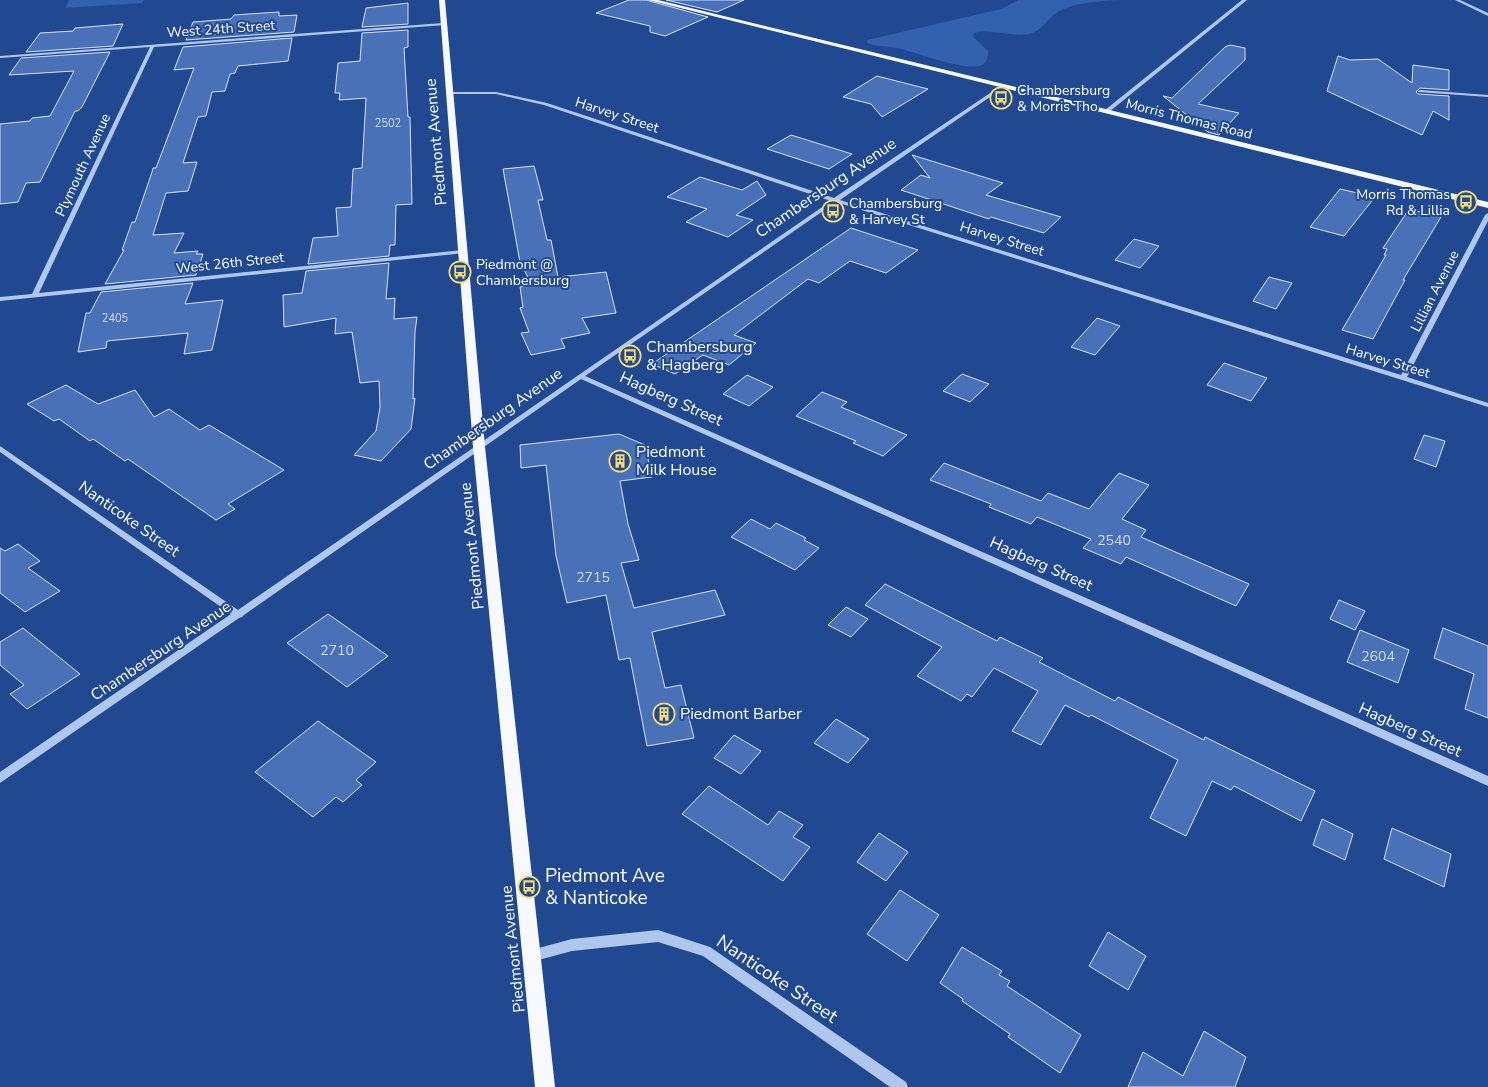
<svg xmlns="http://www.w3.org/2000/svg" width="1488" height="1087" font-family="'Nunito Sans',sans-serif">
<rect width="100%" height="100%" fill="#204991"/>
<!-- green -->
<g fill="#3361ae">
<polygon points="69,0 144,0 142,3 65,8"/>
<path d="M 1019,0 L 1117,0 C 1100,1 1071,3 1056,13 C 1047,19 1041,32 1029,34 C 1011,37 992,28 974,33 L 973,37 L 988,51 C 988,58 987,64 979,66 C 961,70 918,53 898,48 C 888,46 877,47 867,43 L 867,40 L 1001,9 Z"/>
</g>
<!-- building -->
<g fill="#4871b8" stroke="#d6e3f9">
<polygon points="629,0 646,0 708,17 665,36 650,32 650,26 596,13"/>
<polygon points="666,0 744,0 717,12"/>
<polygon points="408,3 408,24 362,27 366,8"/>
<polygon points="279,12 279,16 297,15 294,32 186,40 193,22 231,19 234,15"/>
<polygon points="123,24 113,46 26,52 40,33 73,31 75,28"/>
<polygon points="408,30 408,47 404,48 408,117 410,117 412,204 396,205 395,245 390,245 389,256 308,264 313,238 338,236 336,208 351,207 353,169 362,168 366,98 339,100 340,93 335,93 338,63 360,61 362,33"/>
<polygon points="292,38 288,61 238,66 235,73 230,74 225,91 212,92 206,116 198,117 183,163 197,162 188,191 166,193 153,235 184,233 174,253 198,251 196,254 203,254 196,275 105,284 124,250 122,250 132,222 135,222 152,172 153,168 156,168 194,68 174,70 183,47"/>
<polygon points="1230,45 1245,48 1245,60 1198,104 1239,113 1219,135 1208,132 1163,96 1172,98 1225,47"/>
<polygon points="110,52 82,107 78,111 75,111 40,182 26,183 18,202 0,204 0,124 30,121 32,118 50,116 74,71 9,75 21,58"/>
<polygon points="1338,56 1350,60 1378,59 1412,83 1413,65 1449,70 1449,90 1420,88 1416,92 1418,94 1449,96 1449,120 1433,111 1422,135 1327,91"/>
<polygon points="877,76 928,89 882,117 871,104 843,97"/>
<polygon points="791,135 852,154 829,169 767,149"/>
<polygon points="912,155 1003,183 986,195 1061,217 1044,233 991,217 989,219 901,190 921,175 930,178"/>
<polygon points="534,166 543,200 538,200 547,240 551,240 558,277 606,272 616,313 582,318 590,333 561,339 565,348 531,355 521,333 529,332 520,308 523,307 520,287 532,285 520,262 503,169"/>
<polygon points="700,177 742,190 757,181 766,195 736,215 753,220 728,237 686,222 707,209 667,197"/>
<polygon points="1340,189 1375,197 1344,236 1310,227"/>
<polygon points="1409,209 1441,217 1403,280 1405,280 1373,339 1342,330 1386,255 1384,255 1387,249 1383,248"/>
<polygon points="851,228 918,250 886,273 850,261 819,283 808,279 734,335 756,343 729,365 703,355 675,374 652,364"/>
<polygon points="1134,239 1159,246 1140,268 1115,260"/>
<polygon points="389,263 386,299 395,298 394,319 417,317 415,332 413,399 415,398 411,429 381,461 354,455 376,431 380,407 379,381 360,383 352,332 335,334 336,318 284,327 283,295 302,293 306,271"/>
<polygon points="1269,277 1292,283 1276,309 1253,301"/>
<polygon points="193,283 185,304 223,300 212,350 184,354 188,333 107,341 106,348 78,352 86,313 90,313 101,292"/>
<polygon points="1097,318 1120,326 1095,355 1071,347"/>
<polygon points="1224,363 1267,378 1251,401 1207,385"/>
<polygon points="962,374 989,384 970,402 943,391"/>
<polygon points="747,375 773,387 749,406 723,394"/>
<polygon points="66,385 98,404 135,390 154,417 169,409 200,430 209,425 284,470 228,504 235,509 216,520 128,459 125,461 93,439 90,441 59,419 54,421 27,404"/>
<polygon points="822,392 847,402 841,407 907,435 883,456 853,443 856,441 796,416"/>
<polygon points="619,434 645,445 652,477 620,481 628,524 639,560 621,563 634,608 715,590 725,615 652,632 665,688 681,685 694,738 647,746 630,658 619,660 606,595 567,603 556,556 546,465 521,468 520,445"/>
<polygon points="1424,435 1445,441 1436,467 1414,459"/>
<polygon points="944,463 1041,501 1048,493 1089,509 1119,473 1149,485 1122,519 1146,530 1141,537 1249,584 1236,606 1126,557 1121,564 1083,548 1091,539 1037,517 1031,524 989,507 991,504 930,480"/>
<polygon points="751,519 770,529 776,523 806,538 804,540 819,548 795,570 731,537"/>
<polygon points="18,544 40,561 28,568 60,591 25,612 0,593 0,548 5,551"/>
<polygon points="885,584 997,641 1000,637 1043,658 1039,662 1115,701 1118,697 1204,740 1205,737 1315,791 1301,821 1234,786 1231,790 1212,781 1186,836 1150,818 1178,760 1091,715 1089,717 1065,705 1041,745 1012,731 1038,691 994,668 972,697 967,694 961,701 917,676 942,647 865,605"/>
<polygon points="1339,600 1365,611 1355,630 1330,619"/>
<polygon points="846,607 868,619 851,637 828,625"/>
<polygon points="328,614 388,656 347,687 287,643"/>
<polygon points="23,628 80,674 27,709 10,694 24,685 0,665 0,642"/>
<polygon points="1443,628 1488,646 1488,718 1465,709 1474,674 1434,658"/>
<polygon points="1360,630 1409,650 1398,683 1347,662"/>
<polygon points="836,719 869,739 848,763 814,743"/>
<polygon points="318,721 376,762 356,780 362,785 343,802 336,797 313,817 255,772"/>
<polygon points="734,735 761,751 741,774 714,758"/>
<polygon points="709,786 768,825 779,811 803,825 793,837 810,847 783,881 682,814"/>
<polygon points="1322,819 1353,834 1345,860 1313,845"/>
<polygon points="1392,828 1451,854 1444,887 1384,859"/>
<polygon points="879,833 908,852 886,881 857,862"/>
<polygon points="900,890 939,915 907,961 867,934"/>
<polygon points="1108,932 1146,956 1128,990 1089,966"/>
<polygon points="962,947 1002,971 999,975 1010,981 1007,986 1081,1035 1060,1073 1008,1037 1010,1034 962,1001 963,999 940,983"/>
<polygon points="1204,1031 1246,1057 1235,1087 1128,1087 1143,1052 1183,1076"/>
</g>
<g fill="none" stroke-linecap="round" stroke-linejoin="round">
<!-- minor -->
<g fill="#b0c7ed" fill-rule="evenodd">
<polygon points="1242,0 1247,0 1109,112 1105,112 1105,110"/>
<polygon points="1455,0 1460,0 1488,13 1488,16"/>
<polygon points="443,23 445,25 154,47 39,293 463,250 466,252 465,253 0,301 0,297 32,294 150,47 0,58 0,56"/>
<polygon points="1002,85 1006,86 840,200 1401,375 1485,215 1488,213 1488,221 1407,377 1488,403 1488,407 836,202 585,376 1488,776 1488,786 581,379 244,615 242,617 239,618 0,783 0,772 231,614 0,452 0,446 238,610 831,201 544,105 496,94 447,94 447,92 496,92 547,103 834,198"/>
<polygon points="1420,90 1488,95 1488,97 1418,92 1418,91"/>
<polygon points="658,930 710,947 906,1082 908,1087 890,1087 703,956 658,942 572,951 531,962 527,960 525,956 527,952 531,950 572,939"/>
</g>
<!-- major -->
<g fill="#f7f9ff" fill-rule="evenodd">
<polygon points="439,0 445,0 485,447 555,1087 535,1087 473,447"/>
<polygon points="648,0 658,0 1488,202 1488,208"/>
</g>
</g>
<!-- icons -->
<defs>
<g id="bus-ring" transform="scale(1.125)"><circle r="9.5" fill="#204991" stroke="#fadd71" stroke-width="1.5"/><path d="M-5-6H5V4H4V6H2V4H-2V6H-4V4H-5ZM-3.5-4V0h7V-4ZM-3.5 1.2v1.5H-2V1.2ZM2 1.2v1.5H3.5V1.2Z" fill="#fadd71"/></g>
<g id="building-ring" transform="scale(1.125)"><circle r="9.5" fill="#204991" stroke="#fadd71" stroke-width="1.5"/><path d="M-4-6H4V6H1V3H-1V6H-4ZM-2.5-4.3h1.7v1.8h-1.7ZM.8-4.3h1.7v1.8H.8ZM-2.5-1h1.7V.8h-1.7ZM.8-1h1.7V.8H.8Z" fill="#fadd71"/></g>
</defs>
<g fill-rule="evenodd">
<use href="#bus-ring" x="1001" y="98"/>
<use href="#bus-ring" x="1466" y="202"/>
<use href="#bus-ring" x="833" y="211"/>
<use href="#bus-ring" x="460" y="272"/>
<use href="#bus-ring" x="630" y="356"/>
<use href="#building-ring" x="620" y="461"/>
<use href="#building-ring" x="664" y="714"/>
<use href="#bus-ring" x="529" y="887"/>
</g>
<g text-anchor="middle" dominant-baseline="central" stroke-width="4" stroke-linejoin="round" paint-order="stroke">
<!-- far-number labels -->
<g font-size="11" fill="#d1dced">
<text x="388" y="123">2502</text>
<text x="115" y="318">2405</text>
</g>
<!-- far-street labels -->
<g font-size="14" fill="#fff" stroke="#204991">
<text transform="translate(221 29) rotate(-4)">West 24th Street</text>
<text transform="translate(617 115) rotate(18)">Harvey Street</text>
<text transform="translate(1189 119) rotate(14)">Morris Thomas Road</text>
<text transform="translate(83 165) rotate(-65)">Plymouth Avenue</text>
<text transform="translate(1002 239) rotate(17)">Harvey Street</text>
<text transform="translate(230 263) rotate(-6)">West 26th Street</text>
<text transform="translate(1435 291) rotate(-63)">Lillian Avenue</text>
<text transform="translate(1388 361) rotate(17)">Harvey Street</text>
</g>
<!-- far-poi labels -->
<g font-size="14" fill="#fff" stroke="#204991" text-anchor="start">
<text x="1017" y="90">Chambersburg<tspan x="1017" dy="16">&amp; Morris Tho</tspan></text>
<text x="1450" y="194" text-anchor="end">Morris Thomas<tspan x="1450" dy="16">Rd &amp; Lillia</tspan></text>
<text x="849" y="203">Chambersburg<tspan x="849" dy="16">&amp; Harvey St</tspan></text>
<text x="476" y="264">Piedmont @<tspan x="476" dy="16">Chambersburg</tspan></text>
</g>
<!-- number labels -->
<g font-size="14" fill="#d1dced">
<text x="1114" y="540">2540</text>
<text x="593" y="577">2715</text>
<text x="337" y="650">2710</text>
<text x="1378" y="656">2604</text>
</g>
<!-- street labels -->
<g font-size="16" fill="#fff" stroke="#204991">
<text transform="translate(436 142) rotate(-95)">Piedmont Avenue</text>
<text transform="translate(826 188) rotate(-34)">Chambersburg Avenue</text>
<text transform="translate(671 399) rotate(24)">Hagberg Street</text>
<text transform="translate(493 419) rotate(-35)">Chambersburg Avenue</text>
<text transform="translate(129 519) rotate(35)">Nanticoke Street</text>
<text transform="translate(472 546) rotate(-96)">Piedmont Avenue</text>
<text transform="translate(1041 564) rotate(24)">Hagberg Street</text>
<text transform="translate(161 651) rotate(-34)">Chambersburg Avenue</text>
<text transform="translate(1410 730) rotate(24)">Hagberg Street</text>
<text transform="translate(513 949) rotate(-96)">Piedmont Avenue</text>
</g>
<!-- poi labels -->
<g font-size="16" fill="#fff" stroke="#204991" text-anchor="start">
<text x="646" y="347">Chambersburg<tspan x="646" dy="18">&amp; Hagberg</tspan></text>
<text x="636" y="452">Piedmont<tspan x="636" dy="18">Milk House</tspan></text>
<text x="680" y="714">Piedmont Barber</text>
</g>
<!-- near-poi labels -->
<g font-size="19" fill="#fff" stroke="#204991" text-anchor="start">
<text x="545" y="876">Piedmont Ave<tspan x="545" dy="22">&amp; Nanticoke</tspan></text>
</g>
<!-- near-street labels -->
<g font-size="19" fill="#fff" stroke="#204991">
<text transform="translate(777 979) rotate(34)">Nanticoke Street</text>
</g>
</g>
</svg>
